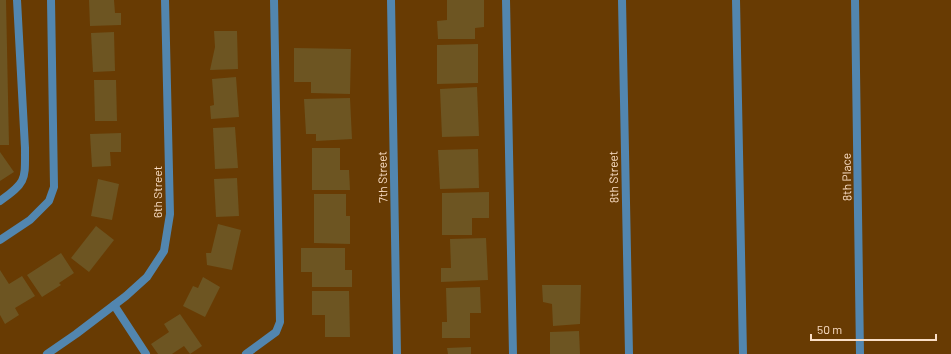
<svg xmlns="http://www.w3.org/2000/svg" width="951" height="354" font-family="Barlow,sans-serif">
<rect width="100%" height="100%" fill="#683b03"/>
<!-- building -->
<g fill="#6d5522">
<polygon points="0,0 6,0 9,145 0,145"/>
<polygon points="89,0 114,0 115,13 121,13 121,25 90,26"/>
<polygon points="447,0 484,0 484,27 475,28 475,39 438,39 437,21 447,20"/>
<polygon points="214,31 237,31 238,69 210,70 215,47"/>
<polygon points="114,32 115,71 93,72 91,33"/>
<polygon points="478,44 478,83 437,84 437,45"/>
<polygon points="294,48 351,49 350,94 311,93 311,82 294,82"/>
<polygon points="236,77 239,117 211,119 210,106 214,105 212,79"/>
<polygon points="94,80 116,80 117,121 95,121"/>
<polygon points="477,87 479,136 442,137 440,89"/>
<polygon points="350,98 352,139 316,141 316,134 306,134 304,99"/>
<polygon points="235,127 238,168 215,169 213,128"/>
<polygon points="121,133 121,152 110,152 111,166 92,167 90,134"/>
<polygon points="312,148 340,148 340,170 349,170 350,190 312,190"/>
<polygon points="478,149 479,188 440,189 438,150"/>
<polygon points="0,152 14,172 0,181"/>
<polygon points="237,178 239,216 216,217 214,179"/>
<polygon points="98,179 119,184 112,220 91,216"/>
<polygon points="489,192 489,218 472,218 472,235 442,235 442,193"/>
<polygon points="314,194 346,194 346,216 350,216 350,244 314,243"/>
<polygon points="218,224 241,230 232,270 207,265 206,253 211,253"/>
<polygon points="96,226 114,240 89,272 71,258"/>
<polygon points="486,238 488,280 441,282 441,268 451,268 450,239"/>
<polygon points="301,248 345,248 345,270 352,270 352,287 312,287 312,272 301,272"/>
<polygon points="61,253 74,273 59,283 61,285 42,297 27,275"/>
<polygon points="0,270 9,284 22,276 35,296 15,308 19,315 5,324 0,315"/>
<polygon points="203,277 220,287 205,317 183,306 193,286 198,288"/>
<polygon points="542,285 581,285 580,324 553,326 552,304 543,302"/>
<polygon points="480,287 481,313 470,313 470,338 442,338 442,322 447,322 446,288"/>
<polygon points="312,291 349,291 350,337 325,337 325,315 312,315"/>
<polygon points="180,314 202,346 190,354 184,346 172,354 158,354 151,344 169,332 164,324"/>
<polygon points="579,331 580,354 550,354 550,332"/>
<polygon points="471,347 471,354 448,354 447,348"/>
</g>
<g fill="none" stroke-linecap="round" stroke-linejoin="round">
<!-- service -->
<g stroke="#5286af" stroke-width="8">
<polyline points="506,0 513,354"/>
<polyline points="736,0 743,354"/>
<path d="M 0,201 C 27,182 25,180 25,148 L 17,0"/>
<polyline points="0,240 30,220 49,201 54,187 51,0"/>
<polyline points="114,305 146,354"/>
<polyline points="246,354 276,332 280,322 274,0"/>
</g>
<!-- minor -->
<g stroke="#5286af" stroke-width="8">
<polyline points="391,0 397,354"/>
<polyline points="622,0 629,354"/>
<polyline points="855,0 860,354"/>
<polyline points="47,354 76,334 126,296 147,277 164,251 170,214 165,0"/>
</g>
</g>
<g text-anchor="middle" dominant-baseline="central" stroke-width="3" stroke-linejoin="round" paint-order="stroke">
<!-- street labels -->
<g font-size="12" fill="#fadec6" stroke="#683b03">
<text transform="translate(382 177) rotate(-91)">7th Street</text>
<text transform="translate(613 177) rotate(-91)">8th Street</text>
<text transform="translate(846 177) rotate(-91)">8th Place</text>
<text transform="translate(157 192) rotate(-90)">6th Street</text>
</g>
</g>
<!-- scale -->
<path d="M811 334v6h125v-6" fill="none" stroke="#fadec6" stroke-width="2"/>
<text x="817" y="334" font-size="12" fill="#fadec6" stroke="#683b03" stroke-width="3" paint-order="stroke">50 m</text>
</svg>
